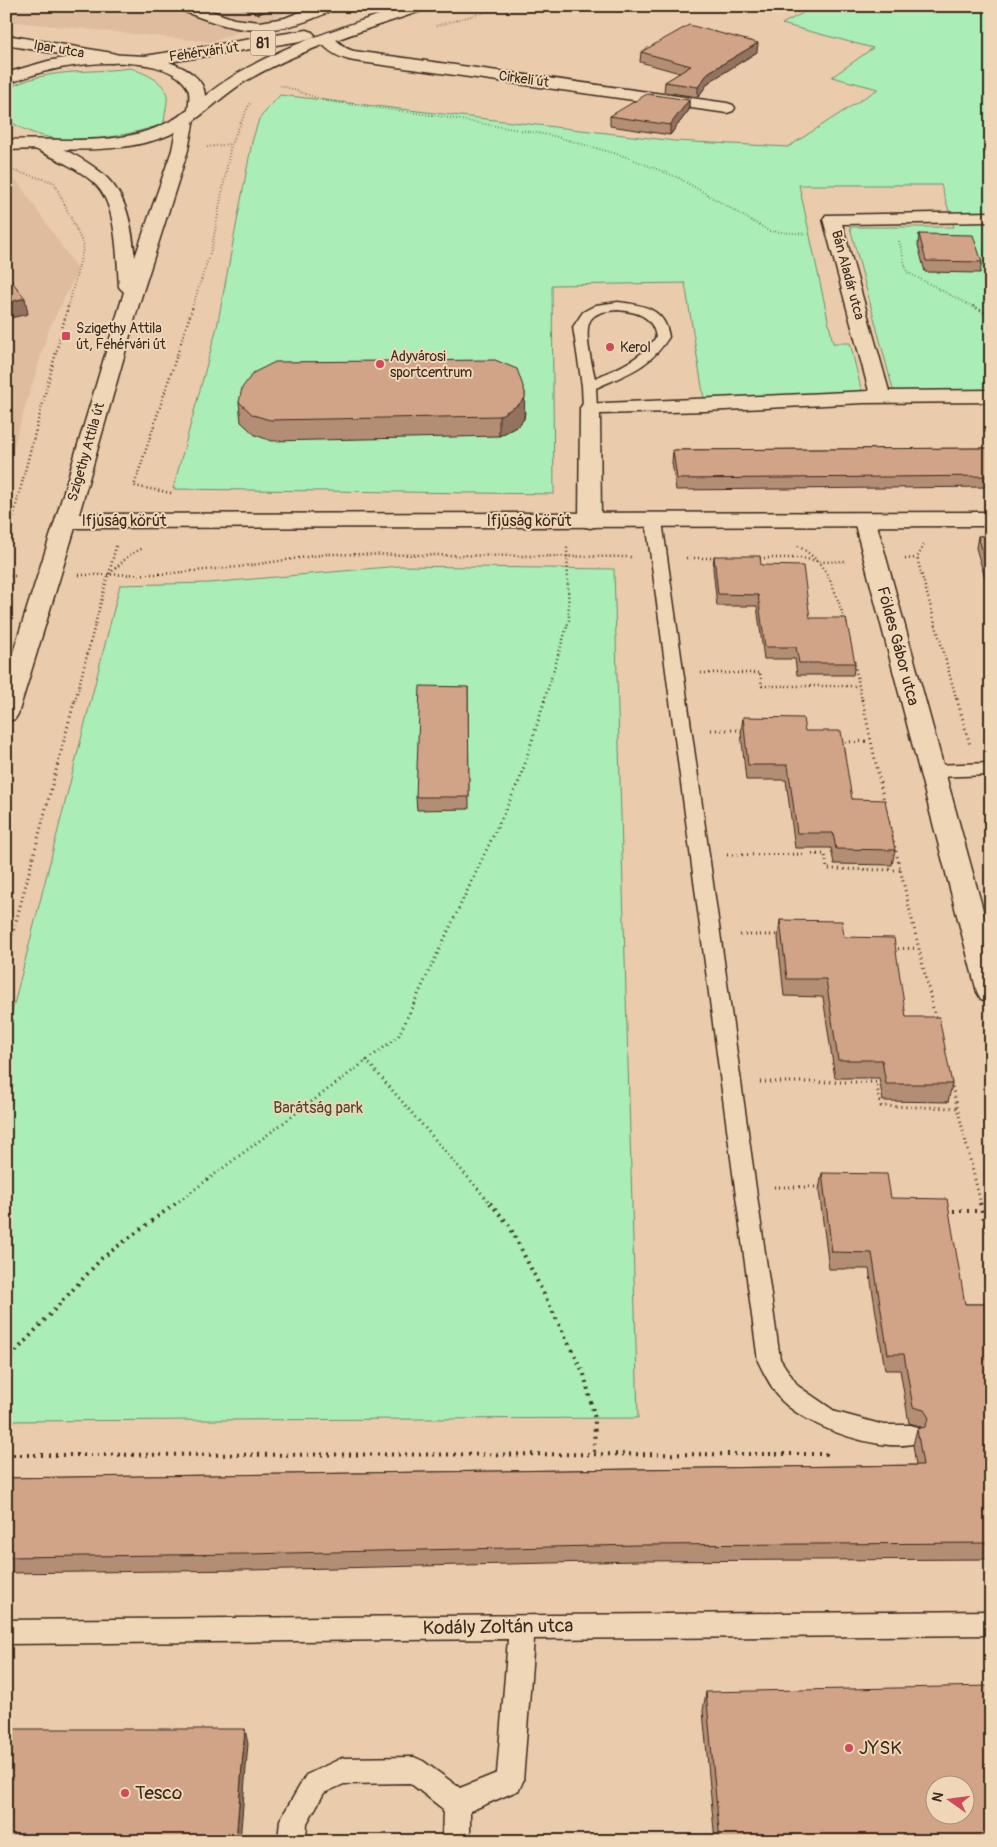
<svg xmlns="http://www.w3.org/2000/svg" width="997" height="1847" font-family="Pangolin,sans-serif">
<rect width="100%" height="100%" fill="#eacbac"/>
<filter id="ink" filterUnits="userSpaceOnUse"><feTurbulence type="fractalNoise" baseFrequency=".02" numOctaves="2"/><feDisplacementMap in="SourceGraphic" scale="10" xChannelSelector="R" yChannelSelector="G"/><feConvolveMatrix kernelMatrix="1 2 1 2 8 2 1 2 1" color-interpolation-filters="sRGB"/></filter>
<g filter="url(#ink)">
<!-- built -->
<g fill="#dfbc9e">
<polygon points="6,6 302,6 212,42 6,21"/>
<polygon points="6,177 18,182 78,270 49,329 6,471"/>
</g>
<!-- green -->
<g fill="#aaedb7" stroke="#728c6a">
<polygon points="816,6 991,6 991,396 895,397 850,227 954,227 941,185 799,185 833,343 850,343 863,397 705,405 685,283 552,285 554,494 173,489 217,327 252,142 259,119 280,95 675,141 788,147 878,89 832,77 873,48 782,24"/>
<path d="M 131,68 C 145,74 164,80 167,96 C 168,102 164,116 164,124 C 115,139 50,153 6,118 L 6,89 C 51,67 84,74 131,68 Z"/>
<polygon points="399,566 614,569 638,1418 6,1421 6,1036 120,585 209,583"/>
</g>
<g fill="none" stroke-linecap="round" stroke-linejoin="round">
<!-- service casing -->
<g stroke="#3b2a1e" stroke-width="3">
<g id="service">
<path d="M 618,302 C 643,305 665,308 669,337 C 649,368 629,373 596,388 L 597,408 L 595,411 L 585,411 L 583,408 L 582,386 L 573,327 L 583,312 L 596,305 ZM 618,310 C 637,312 652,315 656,337 C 641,359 619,368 595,378 C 592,364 582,328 592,318 C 598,311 609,311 618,310 Z"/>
<path d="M 654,516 L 659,518 L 662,521 L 780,1359 L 798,1386 L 836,1412 L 884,1425 L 911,1425 L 919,1428 L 923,1435 L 919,1442 C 884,1455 808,1427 782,1401 C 773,1390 764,1374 758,1361 L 646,521 L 649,518 Z"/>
<polygon points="991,763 991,775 932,777 926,775 923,771 926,767 932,765"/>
<polygon points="991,1611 991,1635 534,1639 523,1781 519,1790 470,1811 470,1841 442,1841 443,1809 410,1783 344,1784 324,1793 307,1823 306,1841 278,1841 280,1820 306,1775 342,1758 414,1757 423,1761 460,1788 497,1773 508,1639 6,1644 6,1620"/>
</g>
</g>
<!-- minor casing -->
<g stroke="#3b2a1e" stroke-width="3">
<g id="minor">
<path d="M 176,6 L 197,6 L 234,19 L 260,22 L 285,18 L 315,6 L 335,6 C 330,13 319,16 312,19 C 259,39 228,29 178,9 Z"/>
<path d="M 326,34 C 337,37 342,49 354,51 L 727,103 L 733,105 L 735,108 L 733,111 L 727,113 L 354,61 C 339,58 328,52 318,39 L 321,36 Z"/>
<polygon points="991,212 991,222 842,224 889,391 991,390 991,402 863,403 705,411 600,414 601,521 598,526 590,528 582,526 579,521 580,408 583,404 869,391 823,219 826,215"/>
<polygon points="865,514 873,516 876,521 991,939 991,1002 981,999 977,992 854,521 857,516"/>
</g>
</g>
<!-- tertiary casing -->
<g stroke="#3b2a1e" stroke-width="3">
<g id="tertiary">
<polygon points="6,35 112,53 118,55 120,58 118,61 112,63 6,45"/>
<path d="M 186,114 L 192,115 L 194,119 L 188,150 L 139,304 L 79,514 L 991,512 L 991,526 L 75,528 L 18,714 L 15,719 L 6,722 L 6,674 L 55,521 L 124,292 L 119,287 C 117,260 117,207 97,186 C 81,169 56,159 35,149 L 33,145 L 35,141 C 47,139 57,146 67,151 C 120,178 129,200 135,257 L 172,150 L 178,119 L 180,115 Z"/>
</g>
</g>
<!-- primary casing -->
<g stroke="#3b2a1e" stroke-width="3">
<path id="primary" d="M 406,6 L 429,6 L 427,9 C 368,29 306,47 251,78 C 220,95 197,125 164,137 C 112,156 60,147 6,150 L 6,140 C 69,137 133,151 188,110 C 189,103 191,93 187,87 C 166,52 80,63 47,71 C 33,74 20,80 6,84 L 6,73 L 48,61 L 75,56 L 104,54 L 145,56 L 307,30 L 312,32 L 315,35 L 312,38 L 307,40 L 169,62 C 185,68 204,77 205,96 C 263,50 337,29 406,6 Z"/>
</g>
<!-- path-far3 -->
<g stroke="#3b2a1e" stroke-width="2" stroke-dasharray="0.5 2.5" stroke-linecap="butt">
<polyline points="436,26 506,6"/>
<polyline points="280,85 326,101 438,116 554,136 627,157 679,178 769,231 807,234"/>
<polyline points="207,147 231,144"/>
<polyline points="14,171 54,182 84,246 68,308"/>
<polyline points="899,241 907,272 975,308"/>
<polyline points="192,308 212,247 231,144 250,103"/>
</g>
<!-- path-far2 -->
<g stroke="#3b2a1e" stroke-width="2.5" stroke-dasharray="1 3" stroke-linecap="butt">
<polyline points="973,306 991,316"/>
<polyline points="171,493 134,486 193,306"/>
<polyline points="6,544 68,306"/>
<polyline points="924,545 917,558 957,701"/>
<path d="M 798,546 C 829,564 834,589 845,621"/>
<polyline points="686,558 717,558"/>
<polyline points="756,558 802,558 821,562 846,561"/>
<polyline points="905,559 917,558"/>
<polyline points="109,574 116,546"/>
<polyline points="79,575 161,574 238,567 327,554 632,557"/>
<polyline points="6,576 18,576"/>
<polyline points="854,661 862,701"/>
<polyline points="701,673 760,673 762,686 858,686"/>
<polyline points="75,701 108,575 131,554 143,548"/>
<polyline points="544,701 569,620 567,546"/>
</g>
<!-- path-far1 -->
<g stroke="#3b2a1e" stroke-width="3" stroke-dasharray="1 4" stroke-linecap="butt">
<polyline points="862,699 884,801"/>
<polyline points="957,699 970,745"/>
<polyline points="711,730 744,730"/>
<polyline points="840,742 870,741"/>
<polyline points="984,794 991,820"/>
<polyline points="889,822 936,1021"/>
<polyline points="727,855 825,854 827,869 901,870"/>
<polyline points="740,935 781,935"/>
<polyline points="893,949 918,948"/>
<polyline points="6,959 75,699"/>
<polyline points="366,1060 491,1204"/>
<polyline points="760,1082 876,1082 881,1106 957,1108"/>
<polyline points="951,1082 981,1204"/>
<polyline points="774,1187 822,1187"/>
<polyline points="175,1204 398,1037 520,779 545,699"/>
</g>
<!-- path -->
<g stroke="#3b2a1e" stroke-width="4" stroke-dasharray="2 5" stroke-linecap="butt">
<polyline points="490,1203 509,1225 584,1374 595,1419 594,1454"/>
<polyline points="980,1203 991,1247"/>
<polyline points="946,1211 981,1211"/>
<polyline points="6,1362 102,1258 176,1203"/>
<polyline points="6,1455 826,1454 826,1449"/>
</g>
<!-- service -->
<use href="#service" fill="#eed6b6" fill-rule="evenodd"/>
<!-- minor -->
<use href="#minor" fill="#eed6b6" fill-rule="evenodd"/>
<!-- tertiary -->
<use href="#tertiary" fill="#eed6b6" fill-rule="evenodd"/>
<!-- primary -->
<use href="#primary" fill="#eed6b6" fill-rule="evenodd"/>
</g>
<!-- wall -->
<g fill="#b48d74" stroke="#3b2a1e">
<polygon points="235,6 278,6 259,14"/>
<polygon points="641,52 757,52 709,82 698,97 664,92 665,82 680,73 640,62"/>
<polygon points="689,100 689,110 670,135 610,126 610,116"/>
<polygon points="919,234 982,262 980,273 925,272 918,245"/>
<polygon points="239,402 525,412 524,419 518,426 499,436 272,441 255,435 241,422"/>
<polygon points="991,448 991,487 676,490 672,462 673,450"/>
<polygon points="978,536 991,536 991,598 976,548"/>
<polygon points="714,556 761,565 810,618 855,663 853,675 797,675 795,659 764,659 757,606 717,606 713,568"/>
<polygon points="468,687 469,809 417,810 416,797"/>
<polygon points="743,717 805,731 852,799 895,850 892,865 834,864 831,848 795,848 786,780 746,780 741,732"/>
<polygon points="780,920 844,937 906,1017 952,1084 948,1102 883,1101 879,1078 835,1078 823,997 784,996 778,938"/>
<polygon points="822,1173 891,1198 965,1304 991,1304 991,1559 637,1561 248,1570 6,1573 6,1478 916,1465 913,1445 917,1429 921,1428 920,1426 909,1423 900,1370 885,1370 869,1269 829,1269 819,1190"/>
<polygon points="706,1692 991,1841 715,1841 703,1711"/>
</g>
<!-- shaded-wall -->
<g fill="#92735e" stroke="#3b2a1e">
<polygon points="259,6 278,6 259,14"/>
<polygon points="758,43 757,52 709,82 698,97 698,87 709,72"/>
<polygon points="689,100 689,110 670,135 670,125"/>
<polygon points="6,185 9,200 6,201"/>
<polygon points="25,298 28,314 6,319 6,303"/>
<polygon points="525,392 524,419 518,426 499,436 499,416"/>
<polygon points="245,1729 248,1744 240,1841 236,1841"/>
</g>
<!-- building -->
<g fill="#d1a487" stroke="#3b2a1e" fill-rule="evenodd">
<polygon points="689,25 758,43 709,72 698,87 665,82 691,66 641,52"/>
<polygon points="647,94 689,100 670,125 610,116"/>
<polygon points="919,234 973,235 982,262 926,261"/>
<polygon points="6,274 25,298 6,303"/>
<polygon points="495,360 517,369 525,392 525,398 518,405 499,416 270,420 253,415 239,402 242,388 253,373 275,362"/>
<polygon points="991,448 991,476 677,479 673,450"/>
<polygon points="978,536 991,536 991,578"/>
<polygon points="714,556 760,556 761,565 803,566 810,618 846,618 855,663 799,663 796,647 765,647 758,595 718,594"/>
<polygon points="420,686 468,687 469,797 416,797"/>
<polygon points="743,717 803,718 805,731 841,731 852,799 885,800 895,850 836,849 833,833 797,833 788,765 748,765"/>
<polygon points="780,920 842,921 844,937 894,938 906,1017 939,1017 952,1084 886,1084 882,1060 838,1060 826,979 787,979"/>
<polygon points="822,1173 887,1174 891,1198 947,1199 965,1304 991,1304 991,1543 638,1545 246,1554 6,1557 6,1478 923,1465 917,1429 925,1427 929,1418 924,1410 913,1407 904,1354 888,1354 872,1253 832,1252"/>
<path d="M 991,1686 L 991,1841 L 720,1841 L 706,1692 ZM 934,1784 L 964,1784 L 964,1814 L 934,1814 Z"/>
<polygon points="6,1729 245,1729 236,1841 6,1841"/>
</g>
</g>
<!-- markers -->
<g fill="#d1495b" stroke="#eed6b6" stroke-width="2">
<rect x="61" y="331" width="10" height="10" rx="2.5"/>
<circle cx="610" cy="347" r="5"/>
<circle cx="380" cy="364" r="5"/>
<circle cx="849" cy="1748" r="5"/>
<circle cx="125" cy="1793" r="5"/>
</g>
<g text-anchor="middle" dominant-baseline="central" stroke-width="4" stroke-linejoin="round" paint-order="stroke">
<!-- far-street labels -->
<g font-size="14" fill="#3b2a1e" stroke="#eed6b6">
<text transform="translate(59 49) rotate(10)">Ipar utca</text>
<text transform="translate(204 52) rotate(-8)">Fehérvári út</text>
<text transform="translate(524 79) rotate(8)">Cirkeli út</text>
<text transform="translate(848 275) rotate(75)">Bán Aladár utca</text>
<text transform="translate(86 452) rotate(-74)">Szigethy Attila út</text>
</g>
<!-- far-poi labels -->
<g font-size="14" fill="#3b2a1e" stroke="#eed6b6" text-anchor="start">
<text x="76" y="328">Szigethy Attila<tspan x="76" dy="16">út, Fehérvári út</tspan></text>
<text x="620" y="347">Kerol</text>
<text x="390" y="356">Adyvárosi<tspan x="390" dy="16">sportcentrum</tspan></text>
</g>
<!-- shield labels -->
<rect fill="#eed6b6" stroke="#715e4c" stroke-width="1" x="250.5" y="30.5" width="25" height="25" rx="4"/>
<g font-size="15" font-weight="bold" fill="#3b2a1e">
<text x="263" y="43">81</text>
</g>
<!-- street labels -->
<g font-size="16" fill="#3b2a1e" stroke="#eed6b6">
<text x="124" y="521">Ifjúság körút</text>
<text x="529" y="521">Ifjúság körút</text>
<text transform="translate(898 646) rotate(75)">Földes Gábor utca</text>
</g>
<!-- park labels -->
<g font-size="16" fill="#4c4735" stroke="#eed6b6">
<text x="318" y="1108">Barátság park</text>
</g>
<!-- near-street labels -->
<g font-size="19" fill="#3b2a1e" stroke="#eed6b6">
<text transform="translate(498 1627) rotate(-1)">Kodály Zoltán utca</text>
</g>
<!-- near-poi labels -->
<g font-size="19" fill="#3b2a1e" stroke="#eed6b6" text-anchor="start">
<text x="859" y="1748">JYSK</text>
<text x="135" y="1793">Tesco</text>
</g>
</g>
<!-- margin -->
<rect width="997" height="1847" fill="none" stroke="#eed6b6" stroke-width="25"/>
<rect x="12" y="12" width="972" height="1822" fill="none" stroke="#3b2a1e" stroke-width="2" filter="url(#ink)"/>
<!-- north arrow -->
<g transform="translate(950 1800) rotate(284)"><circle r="24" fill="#eed6b6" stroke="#a69179"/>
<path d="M0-4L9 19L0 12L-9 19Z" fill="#d1495b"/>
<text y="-8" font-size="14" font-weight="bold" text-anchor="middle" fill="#3b2a1e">N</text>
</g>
</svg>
